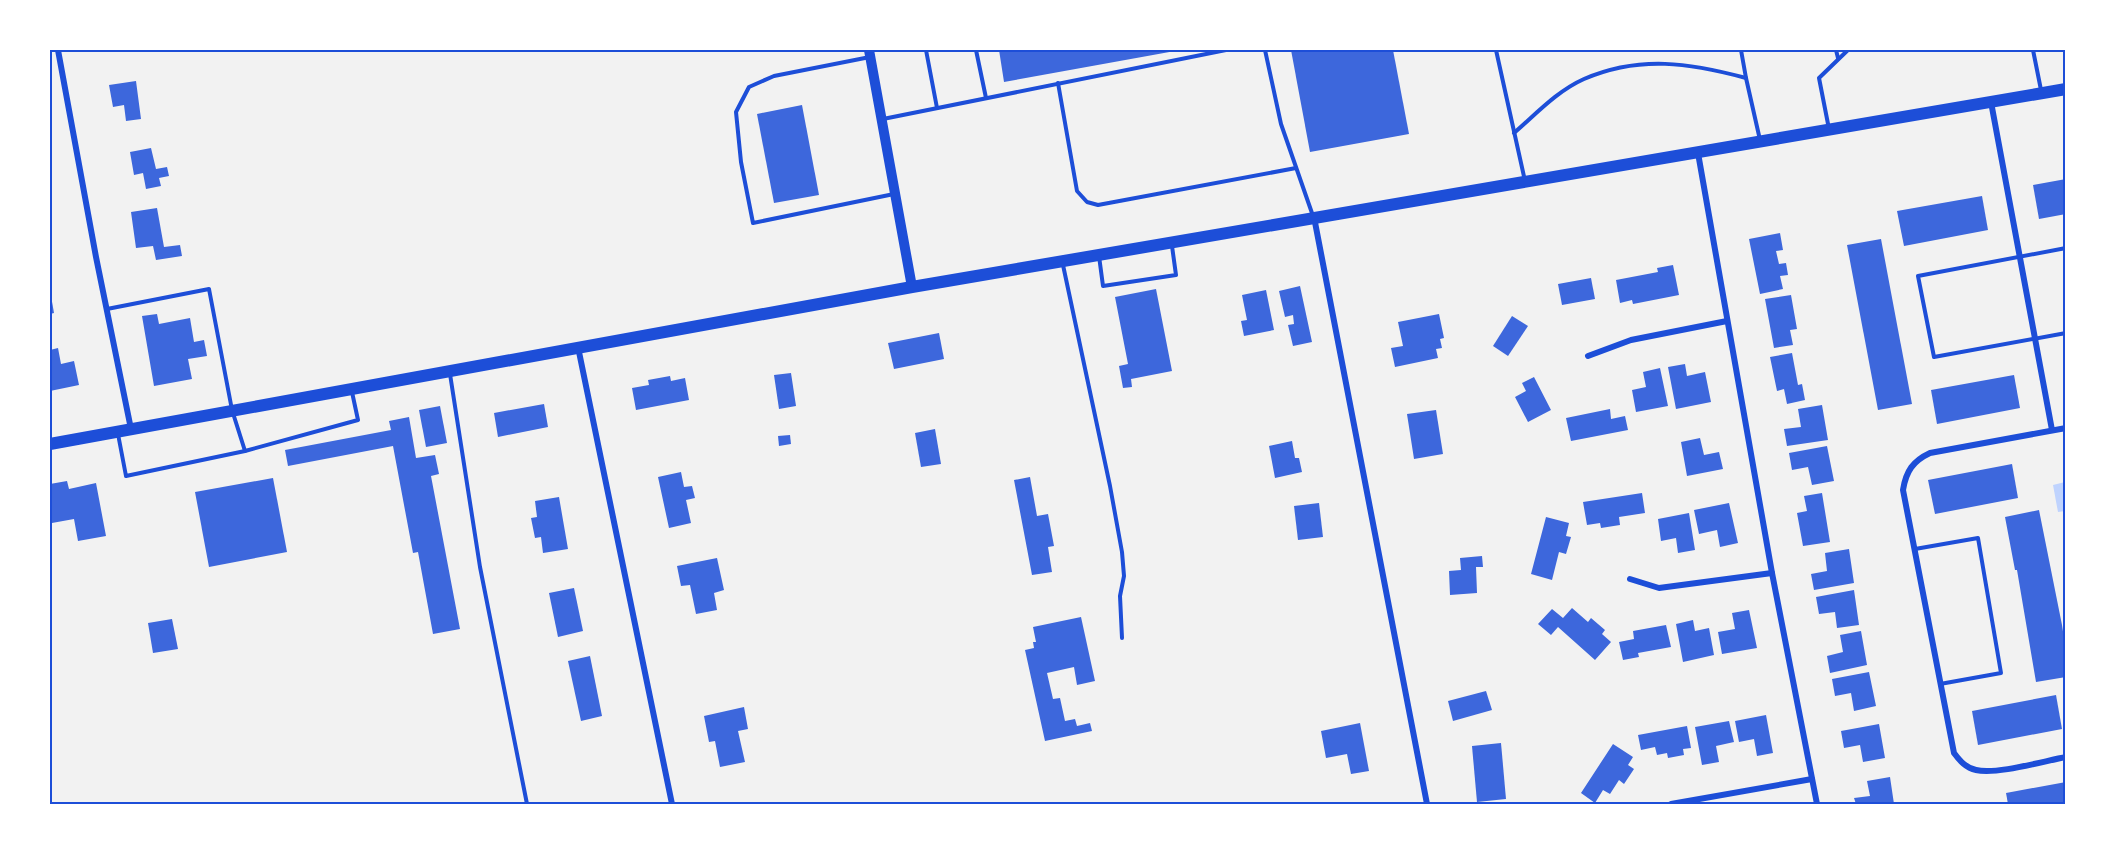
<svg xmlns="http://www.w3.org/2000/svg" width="2115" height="854" font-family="Overpass,sans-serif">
<rect width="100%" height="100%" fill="#f2f2f2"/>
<!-- water -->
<polygon fill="#bfd3fe" points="2065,482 2065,511 2058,512 2053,485"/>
<!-- building -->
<g fill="#3d67dc">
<polygon points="999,50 1174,50 1175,51 1004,82"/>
<polygon points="1291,50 1393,50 1409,134 1310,152"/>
<polygon points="136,81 141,119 126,121 124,105 113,107 109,85"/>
<polygon points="802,105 819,195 774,203 757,114"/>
<polygon points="151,148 156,169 167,167 169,176 159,178 161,186 146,189 143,173 134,175 130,152"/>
<polygon points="2066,179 2066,214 2039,219 2033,185"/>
<polygon points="1982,196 1988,230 1904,246 1897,211"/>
<polygon points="157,208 164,247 180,245 182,256 156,260 153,246 136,248 131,212"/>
<polygon points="1780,233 1783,250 1776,251 1779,264 1786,263 1788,275 1780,276 1783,289 1760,294 1749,239"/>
<polygon points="1881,239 1912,404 1878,410 1847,245"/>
<polygon points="1673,265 1679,295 1633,304 1632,300 1620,303 1616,280 1658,272 1657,268"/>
<polygon points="1591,278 1595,299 1562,305 1558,284"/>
<polygon points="1300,286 1312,342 1293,346 1288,325 1294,324 1293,315 1285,317 1279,291"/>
<polygon points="1156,289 1172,371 1131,379 1132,387 1123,388 1119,366 1128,364 1115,297"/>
<polygon points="50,290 54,313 50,314"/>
<polygon points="1266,290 1274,330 1244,336 1241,321 1247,320 1242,295"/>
<polygon points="1791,295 1797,329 1790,330 1793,345 1774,348 1765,299"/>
<polygon points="157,314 159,324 190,318 194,342 204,340 207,356 188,359 192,379 154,386 142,316"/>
<polygon points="1439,314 1444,338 1440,339 1442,348 1436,349 1438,358 1395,367 1391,348 1403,346 1398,322"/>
<polygon points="1512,316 1528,326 1508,356 1493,346"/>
<polygon points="939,333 944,359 894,369 888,343"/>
<polygon points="58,348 61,364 74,361 79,385 50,391 50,350"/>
<polygon points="1792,353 1798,385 1802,384 1805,400 1787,404 1784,389 1777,391 1770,357"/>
<polygon points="1685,364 1687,376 1705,372 1711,402 1676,409 1668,367"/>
<polygon points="1660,368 1668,406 1636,412 1632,390 1646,387 1643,372"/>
<polygon points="791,373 796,406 779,409 774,375"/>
<polygon points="2014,375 2020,408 1937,424 1931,390"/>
<polygon points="670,376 671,381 685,378 689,400 636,410 632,388 649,385 648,380"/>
<polygon points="1534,377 1551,410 1528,422 1515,397 1526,391 1522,383"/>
<polygon points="544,404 548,427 498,437 494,413"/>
<polygon points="1822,405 1828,440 1787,446 1784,429 1801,427 1798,409"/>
<polygon points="440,406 447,443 426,447 419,410"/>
<polygon points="1610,409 1611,419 1625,416 1628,430 1571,441 1566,418"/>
<polygon points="1436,410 1443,454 1414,459 1407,414"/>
<polygon points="409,417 416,458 435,455 439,474 431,476 460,629 433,634 418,552 413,553 393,446 288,466 285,450 391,430 389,421"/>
<polygon points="935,429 941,464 921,467 915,433"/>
<polygon points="790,435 791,444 779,446 778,436"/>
<polygon points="1700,438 1704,455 1719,452 1723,469 1687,476 1681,442"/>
<polygon points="1292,441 1295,458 1299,458 1302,472 1275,478 1269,446"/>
<polygon points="1827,446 1834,481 1812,485 1808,467 1792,470 1789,453"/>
<polygon points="2012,464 2018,498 1935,514 1928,480"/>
<polygon points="681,472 684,487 692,486 695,498 686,500 691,523 669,528 658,477"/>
<polygon points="1030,477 1037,516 1048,514 1054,546 1048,547 1052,572 1032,575 1014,480"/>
<polygon points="273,478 287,552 209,567 195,492"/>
<polygon points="67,481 69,489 96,483 106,536 78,541 74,519 52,523 50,511 50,484"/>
<polygon points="1642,493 1645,513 1619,517 1620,525 1601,528 1600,523 1587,525 1583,502"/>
<polygon points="1822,493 1830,542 1803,546 1797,513 1807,511 1804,496"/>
<polygon points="559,497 568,549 543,553 541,537 535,538 531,518 537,517 535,501"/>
<polygon points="1319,503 1323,537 1298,540 1294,506"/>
<polygon points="1729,503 1738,543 1720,547 1717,530 1699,534 1694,510"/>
<polygon points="2039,510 2062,625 2066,651 2066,677 2036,682 2017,570 2015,570 2005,517"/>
<polygon points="1689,513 1695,550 1678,553 1676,538 1661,541 1658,519"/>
<polygon points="1546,517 1569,523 1566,536 1571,537 1566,554 1559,552 1552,580 1531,574"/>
<polygon points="1849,549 1854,583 1814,590 1811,574 1827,571 1825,553"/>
<polygon points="1482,556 1483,567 1476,567 1477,593 1450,595 1449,571 1461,570 1460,558"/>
<polygon points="717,558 724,590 714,593 717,610 696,614 690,585 681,586 677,566"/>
<polygon points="574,588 583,631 558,637 549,593"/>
<polygon points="1854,590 1859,625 1837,628 1835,612 1819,614 1816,597"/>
<polygon points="1572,608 1588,622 1591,618 1605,630 1602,634 1611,642 1595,660 1558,627 1551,635 1538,624 1552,609 1563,618"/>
<polygon points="1749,610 1757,648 1722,654 1718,632 1735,629 1732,613"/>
<polygon points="1081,617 1095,681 1077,685 1074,667 1047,673 1053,699 1060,698 1065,721 1075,719 1077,726 1090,723 1092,731 1045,741 1025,650 1034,648 1033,642 1036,642 1033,627"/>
<polygon points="172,619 178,649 153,653 148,623"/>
<polygon points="1693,620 1695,631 1709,628 1714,655 1683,662 1676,624"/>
<polygon points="1666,625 1671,647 1638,653 1639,657 1623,660 1619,642 1634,639 1633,631"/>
<polygon points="1861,631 1867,665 1830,673 1827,656 1843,652 1840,635"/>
<polygon points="590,656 602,716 581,721 568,661"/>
<polygon points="1869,672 1876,706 1854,711 1851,693 1835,696 1832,679"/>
<polygon points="1486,691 1492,710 1453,721 1448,701"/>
<polygon points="2056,695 2062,729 1978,745 1972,711"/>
<polygon points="744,707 748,729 738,731 745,762 720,767 715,741 709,742 704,716"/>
<polygon points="1766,715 1773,753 1757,756 1754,739 1739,742 1735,721"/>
<polygon points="1729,721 1734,742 1716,746 1719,762 1702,765 1695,727"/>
<polygon points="1360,723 1369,771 1351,774 1347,754 1326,758 1321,731"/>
<polygon points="1879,724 1885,758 1863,762 1860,745 1844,748 1841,731"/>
<polygon points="1687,726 1691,748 1683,749 1684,755 1668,758 1667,753 1657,755 1655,747 1641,750 1638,735"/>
<polygon points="1501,743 1506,799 1477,802 1472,746"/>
<polygon points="1613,744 1633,757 1628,765 1634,769 1624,784 1619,780 1610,794 1603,790 1595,803 1581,793"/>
<polygon points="1890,777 1894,804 1856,804 1854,798 1870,796 1867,781"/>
<polygon points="2066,782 2066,804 2008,804 2006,793"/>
</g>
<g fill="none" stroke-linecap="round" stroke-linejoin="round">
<!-- service -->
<g stroke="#1d4ed8" stroke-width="4">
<polyline points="926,50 937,108"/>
<polyline points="976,50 986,98"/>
<polyline points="1265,50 1281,124 1313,216"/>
<polyline points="1496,50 1525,181"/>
<polyline points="1741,50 1746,78"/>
<polyline points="1836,50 1838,58"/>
<polyline points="2033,50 2041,90"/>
<polyline points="870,57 774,76 749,87 736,112 741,162 753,223 894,194"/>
<polyline points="1058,83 1077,191 1087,202 1098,205 1296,168"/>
<polyline points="883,119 1226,50"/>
<polyline points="1829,129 1819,78 1848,50"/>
<path d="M 1514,133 C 1536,114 1557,91 1584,79 C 1640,55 1690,63 1746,78 L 1760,140"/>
<polyline points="2066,248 1918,276 1934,357 2066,333"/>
<polyline points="1099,256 1103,286 1176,275 1172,246"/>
<polyline points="1063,265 1110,486 1122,552 1124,576 1120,596 1122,638"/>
<polyline points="107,309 209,289 232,410 245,451 126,476 118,434"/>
<polyline points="450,374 480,567 527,804"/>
<polyline points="245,451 358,420 352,392"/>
<polyline points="1915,549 1978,538 2001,673 1940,684"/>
</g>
<!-- minor -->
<g stroke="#1d4ed8" stroke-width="6">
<polyline points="58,50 96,257 131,429"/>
<polyline points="1991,102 2052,430"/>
<polyline points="1698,153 1772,573 1817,804"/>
<polyline points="1314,217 1427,804"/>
<polyline points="578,347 672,804"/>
<polyline points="1588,356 1631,340 1727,321"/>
<path d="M 2066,428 L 1930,453 C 1913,461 1906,471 1903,490 L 1954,753 C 1960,761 1966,768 1976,770 C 1996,775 2044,761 2066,757"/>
<polyline points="1630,579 1659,588 1772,573"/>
<polyline points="1671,804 1812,779"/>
</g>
<!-- tertiary -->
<polyline stroke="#1d4ed8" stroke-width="10" points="869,50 912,287"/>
<!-- primary -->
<polyline stroke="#1d4ed8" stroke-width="12" points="50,444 912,287 2066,89"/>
</g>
<!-- border -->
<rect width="2115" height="854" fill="none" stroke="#ffffff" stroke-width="102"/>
<rect x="51" y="51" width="2013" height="752" fill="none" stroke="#1d4ed8" stroke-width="2"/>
</svg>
